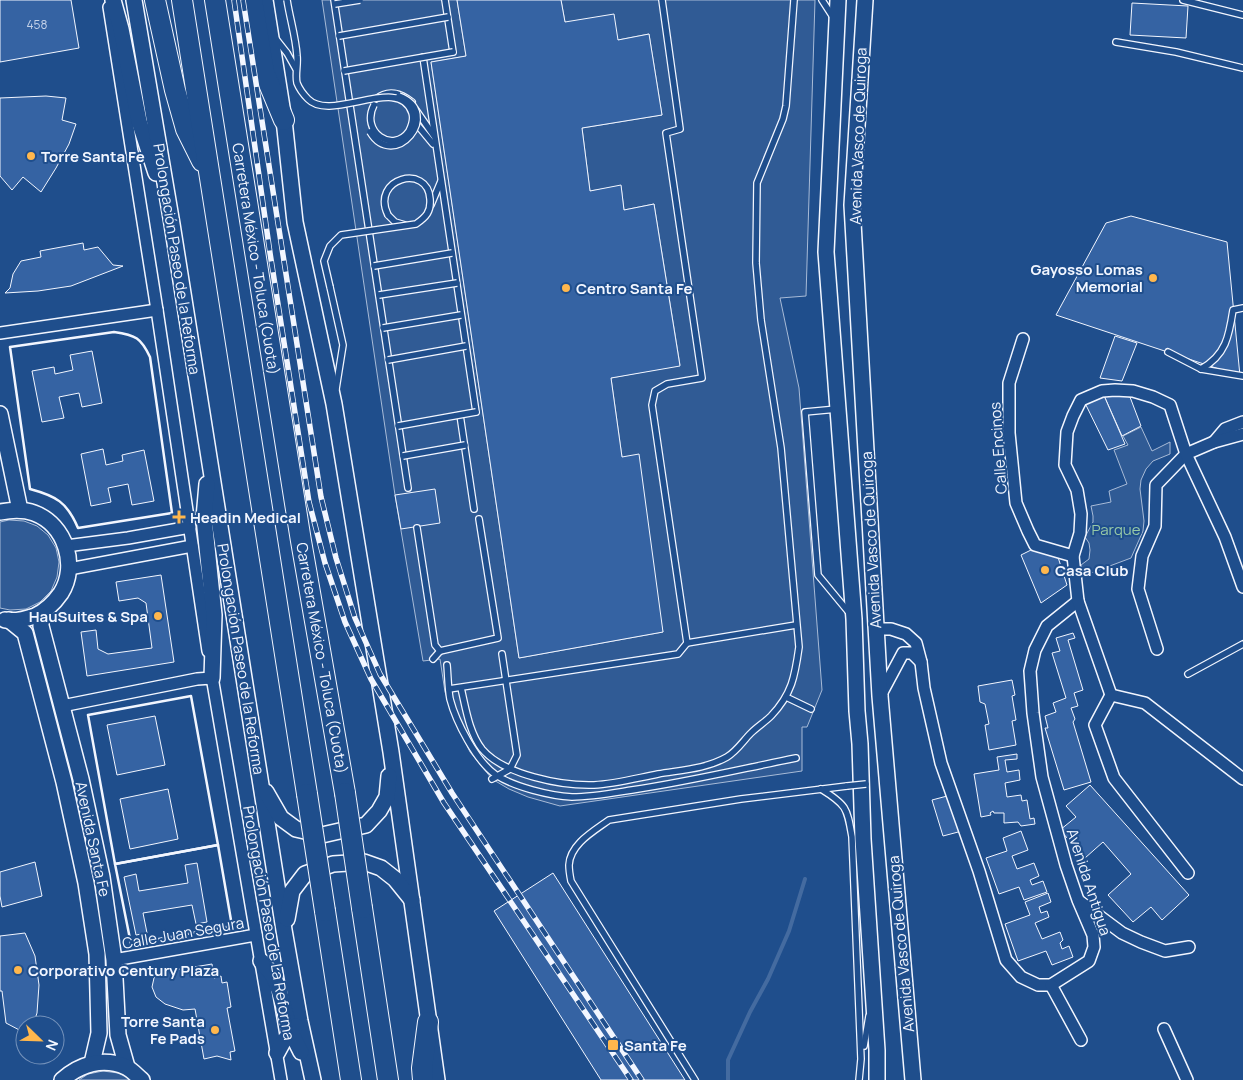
<svg xmlns="http://www.w3.org/2000/svg" width="1243" height="1080" font-family="Manrope,sans-serif">
<rect width="100%" height="100%" fill="#1f4e8c"/>
<!-- built -->
<g fill="#305b95" stroke="#a8bbd7">
<polygon points="322,0 457,0 466,56 431,62 519,658 663,632 622,457 611,378 680,365 654,204 624,210 621,186 590,191 582,128 662,115 649,34 618,40 565,22 561,0 815,0 806,296 780,298 799,388 822,690 807,727 802,727 802,771 560,806 528,797 509,789 492,779 470,752 457,725 445,692 440,659 423,661 395,495"/>
<polygon points="1141,427 1152,451 1170,442 1170,454 1153,461 1146,469 1141,480 1140,489 1144,521 1143,531 1131,558 1083,576 1081,565 1089,559 1090,550 1089,543 1085,537 1093,522 1093,516 1091,506 1111,502 1109,491 1127,484 1114,450 1128,445 1123,436"/>
<polygon points="9,520 24,521 37,526 48,535 56,548 59,562 57,577 51,591 40,602 26,609 10,610 0,608 0,522"/>
<polygon points="103,1071 118,1073 132,1080 79,1080 88,1074"/>
</g>
<g fill="none" stroke-linecap="round" stroke-linejoin="round">
<!-- stream -->
<polyline stroke="#446ba0" stroke-width="4" points="728,1080 728,1060 750,1012 768,979 789,931 805,879"/>
</g>
<!-- building -->
<g fill="#3563a3" stroke="#f2f6ff">
<polygon points="0,0 71,0 79,48 0,62"/>
<polygon points="457,0 561,0 565,22 614,14 618,40 649,34 662,115 582,128 590,191 621,185 624,210 654,204 680,366 611,378 622,457 639,454 663,632 519,658 431,62 466,56"/>
<polygon points="1132,3 1188,6 1186,38 1130,35"/>
<polygon points="46,96 66,98 62,120 76,124 69,144 56,168 41,192 23,177 12,190 0,176 0,98"/>
<polygon points="1131,216 1227,242 1240,376 1056,315 1106,223"/>
<polygon points="83,243 84,250 98,247 113,265 123,266 71,286 38,291 5,293 10,288 13,274 21,261 41,257 40,251"/>
<polygon points="1115,336 1137,343 1122,381 1100,378"/>
<polygon points="92,351 102,403 82,407 79,393 59,397 64,418 42,422 32,371 54,367 55,374 73,370 70,355"/>
<polygon points="1102,391 1130,397 1141,426 1122,436"/>
<polygon points="1102,391 1125,444 1108,450 1083,399"/>
<polygon points="103,449 106,465 123,461 122,455 144,450 154,501 132,505 128,484 108,488 111,502 91,506 81,454"/>
<polygon points="435,489 440,523 401,529 395,495"/>
<polygon points="1037,547 1056,551 1067,585 1041,603 1021,555"/>
<polygon points="161,575 174,662 87,676 81,632 96,630 98,649 108,654 152,648 146,603 138,598 119,601 116,582"/>
<polygon points="1073,633 1075,638 1068,640 1083,690 1074,693 1078,706 1071,708 1075,719 1073,722 1091,782 1064,790 1045,728 1048,728 1045,716 1056,712 1053,703 1066,698 1052,653 1060,651 1056,638"/>
<polygon points="1012,680 1015,695 1012,696 1016,720 1012,721 1016,745 989,750 985,725 989,724 985,704 980,702 978,686"/>
<polygon points="155,716 165,765 117,775 107,725"/>
<polygon points="1017,754 1017,759 1005,760 1007,772 1019,770 1020,780 1005,783 1007,797 1021,795 1022,801 1027,800 1030,819 1034,818 1035,824 1021,826 1018,822 1004,823 1004,813 994,813 993,811 990,813 991,815 981,817 974,774 999,770 997,757"/>
<polygon points="1090,785 1189,895 1162,920 1151,907 1133,922 1108,895 1131,874 1103,842 1085,858 1060,830 1076,817 1066,806"/>
<polygon points="168,789 178,839 130,849 120,799"/>
<polygon points="951,795 962,831 943,836 932,800"/>
<polygon points="1021,831 1028,850 1012,856 1017,869 1034,863 1039,876 1030,880 1032,885 1043,881 1047,892 1024,900 1019,887 999,894 986,858 1007,851 1003,838"/>
<polygon points="35,862 42,896 2,907 0,896 0,872"/>
<polygon points="197,863 207,922 196,924 192,905 143,913 147,933 136,935 124,877 136,874 139,891 188,883 185,865"/>
<polygon points="553,873 685,1080 601,1080 494,911"/>
<polygon points="1048,893 1051,902 1039,907 1041,913 1047,911 1049,917 1035,923 1042,939 1060,932 1063,940 1060,943 1062,949 1069,946 1073,957 1052,965 1046,951 1018,961 1005,924 1030,915 1025,902"/>
<polygon points="25,933 35,956 39,985 37,1013 33,1025 25,1025 25,1033 6,1023 2,991 0,991 0,936"/>
<polygon points="212,964 214,978 221,976 222,983 227,982 231,1007 227,1008 235,1051 230,1052 231,1060 217,1056 204,1059 195,1009 183,1010 165,1004 156,997 152,987 154,978 158,974 164,971 179,969 189,970 188,968"/>
</g>
<g fill="none" stroke-linecap="round" stroke-linejoin="round">
<!-- lane casing -->
<g stroke="#f2f6ff" stroke-width="8">
<g id="lane">
<polyline points="334,0 408,488"/>
<polyline points="445,0 453,52"/>
<polyline points="822,0 833,17"/>
<polyline points="1183,0 1243,15"/>
<polyline points="276,39 287,53"/>
<polyline points="1116,42 1176,52 1243,68"/>
<polyline points="423,57 476,412"/>
<path d="M 376,99 C 388,89 401,93 412,102"/>
<polyline points="416,110 434,136"/>
<polyline points="414,121 433,144"/>
<polyline points="431,205 441,181"/>
<polyline points="388,215 395,222 405,225"/>
<polyline points="330,287 343,345 336,389"/>
<polyline points="1168,352 1201,369 1243,376"/>
<path d="M 1201,369 C 1226,355 1229,336 1233,310 L 1243,308"/>
<polyline points="837,409 805,412 818,575 851,615"/>
<polyline points="460,415 474,509"/>
<polyline points="417,528 435,645 440,651 498,638 479,519"/>
<polyline points="687,643 796,625"/>
<polyline points="433,659 440,651"/>
<path d="M 447,665 C 448,676 448,688 450,699 C 456,722 476,761 496,775 C 514,787 551,796 572,797 C 592,797 613,793 632,790 C 687,782 741,769 796,758"/>
<polyline points="1188,674 1243,644"/>
<path d="M 461,688 C 466,709 469,732 482,749 C 504,775 562,786 594,785 C 615,784 637,778 658,774 C 681,770 706,769 727,757 C 737,751 743,741 751,733 C 757,727 765,722 771,716 C 792,694 795,676 799,647 L 781,448 L 761,320 L 756,263 L 757,183 L 783,119 L 786,106 L 794,0"/>
<polyline points="449,689 678,654 687,643 652,405 655,391 667,384 702,378 666,133 680,129 662,0"/>
<polyline points="786,697 811,709"/>
<polyline points="492,779 510,769 517,755 502,654"/>
<path d="M 821,789 C 847,805 847,808 852,837 L 861,1059 L 859,1080"/>
<polyline points="864,1046 869,1016"/>
<path d="M 695,1080 L 571,881 C 570,876 569,870 569,865 C 570,844 594,831 609,820 L 741,799 L 847,786"/>
</g>
</g>
<!-- street casing -->
<g stroke="#f2f6ff" stroke-width="14">
<g id="street">
<polyline points="109,7 157,310 208,651"/>
<polyline points="0,333 157,310"/>
<polyline points="1023,339 1009,383 1009,433 1016,503 1028,531 1035,545 1073,556"/>
<polyline points="1214,442 1225,429 1243,422"/>
<polyline points="66,546 128,538 190,527"/>
<polyline points="69,569 192,546"/>
<polyline points="876,629 891,629 906,634 916,643 921,662 924,688 941,763 979,871 1006,960 1021,977 1038,985 1051,985 1089,961 1094,947 1093,935 1078,900 1066,865 1042,777 1033,713 1030,671 1035,650 1047,626 1078,601"/>
<polyline points="1157,649 1138,589 1142,556 1155,526 1156,485 1186,454 1214,442 1243,434"/>
<polyline points="211,671 281,1080"/>
<polyline points="1111,695 1078,601 1073,556 1080,533 1081,514 1077,490 1065,465 1067,432 1073,416 1081,400 1102,391 1115,390 1133,391 1153,397 1170,405 1186,454 1225,537 1243,587"/>
<polyline points="1111,695 1095,725 1114,778 1188,873"/>
<polyline points="1111,695 1145,703 1243,779"/>
<polyline points="880,696 903,653 912,653 921,662"/>
<polyline points="62,706 197,679 212,678"/>
<polyline points="1079,901 1122,933 1141,942 1165,951 1189,947"/>
<polyline points="114,960 256,935"/>
<polyline points="1051,985 1081,1040"/>
<polyline points="1164,1029 1187,1080"/>
</g>
</g>
<!-- secondary casing -->
<g stroke="#f2f6ff" stroke-width="18">
<g id="secondary">
<polyline points="113,0 121,29 139,121 156,173"/>
<polyline points="134,0 172,224 284,930 300,1021 313,1080"/>
<polyline points="265,0 284,120 295,222 334,404 391,752 437,1080"/>
<polyline points="838,0 826,252 854,619 857,711 860,744 863,839 877,1050 877,1080"/>
<polyline points="865,0 852,205 880,696 913,1080"/>
<polyline points="0,414 20,510"/>
<polyline points="207,484 204,518 214,615 212,678"/>
<path d="M 0,512 C 11,510 23,509 34,513 C 66,525 78,566 61,593 C 54,603 46,611 35,616 C 26,619 15,622 5,620"/>
<polyline points="41,614 41,626 81,779 102,877 114,960 118,1035 127,1067"/>
<polyline points="9,620 25,633 64,782 86,883 97,954 99,1033 92,1063"/>
<polyline points="266,792 281,818 296,829 322,835 366,825 379,811 387,797 389,776"/>
<polyline points="287,919 292,891 305,874 333,864 364,862 381,868 395,879 412,900"/>
<polyline points="261,961 273,976 279,990 291,1032 301,1052"/>
<polyline points="277,1053 283,1042 296,1026"/>
<path d="M 62,1080 C 80,1064 103,1057 126,1067 C 132,1070 137,1076 142,1080"/>
</g>
</g>
<!-- highway casing -->
<g stroke="#f2f6ff" stroke-width="22">
<g id="highway">
<polyline points="155,0 175,90 186,129 202,161"/>
<polyline points="182,0 307,794"/>
<polyline points="215,0 301,541 345,793"/>
<polyline points="252,0 264,72 284,120"/>
<polyline points="362,908 388,1080"/>
<polyline points="325,911 351,1080"/>
<polyline points="423,1080 422,1068 428,1022"/>
</g>
</g>
<!-- lane -->
<use href="#lane" stroke="#1f4e8c" stroke-width="5.5"/>
<!-- street -->
<use href="#street" stroke="#1f4e8c" stroke-width="11"/>
<!-- secondary -->
<use href="#secondary" stroke="#1f4e8c" stroke-width="15"/>
<!-- highway -->
<use href="#highway" stroke="#1f4e8c" stroke-width="20"/>
<!-- rail casing -->
<g stroke="#f2f6ff" stroke-width="5.5">
<g id="rail">
<polyline points="234,0 270,253 309,502 325,563 345,622 371,679 444,803 631,1080"/>
<polyline points="243,0 321,497 336,558 355,618 380,674 452,793 642,1080"/>
</g>
</g>
<!-- rail -->
<use href="#rail" stroke="#1f4e8c" stroke-width="4" stroke-dasharray="11" stroke-linecap="butt"/>
<!-- lane-bridge casing -->
<g stroke="#f2f6ff" stroke-width="8" stroke-linecap="butt">
<g id="lane-bridge">
<path d="M 287,0 C 290,19 296,38 297,56 C 298,65 295,75 297,83 C 299,88 304,95 308,99 C 331,123 400,74 412,113 C 414,119 412,125 409,131 C 393,154 360,132 374,105"/>
<polyline points="335,4 360,0"/>
<polyline points="339,36 448,17"/>
<polyline points="287,53 296,69"/>
<polyline points="344,71 453,52"/>
<path d="M 370,132 C 394,172 444,113 399,96"/>
<polyline points="374,266 452,253"/>
<path d="M 330,287 L 324,261 L 330,246 L 341,235 L 416,224 C 426,217 431,212 430,199 C 428,163 370,178 388,215"/>
<polyline points="379,295 457,283"/>
<polyline points="383,328 461,315"/>
<polyline points="388,360 466,346"/>
<polyline points="398,426 476,412"/>
<polyline points="403,456 465,445"/>
<polyline points="847,786 866,784"/>
</g>
</g>
<!-- highway-bridge casing -->
<g stroke="#f2f6ff" stroke-width="22" stroke-linecap="butt">
<g id="highway-bridge">
<polyline points="345,793 362,908"/>
<polyline points="307,794 325,911"/>
</g>
</g>
<!-- lane-bridge -->
<use href="#lane-bridge" stroke="#1f4e8c" stroke-width="5.5"/>
<!-- highway-bridge -->
<use href="#highway-bridge" stroke="#1f4e8c" stroke-width="20"/>
<!-- wall -->
<g stroke="#f2f6ff" stroke-width="2.5">
<path d="M 114,332 C 136,335 141,338 150,357 L 172,513 L 78,528 C 67,502 56,496 30,489 L 10,347 Z"/>
<polygon points="191,696 218,845 115,864 88,715"/>
<polygon points="218,845 232,926 131,944 115,864"/>
</g>
</g>
<!-- markers -->
<g fill="#ffb74d" stroke="#1f4e8c" stroke-width="2">
<circle cx="31" cy="156" r="5"/>
<circle cx="1153" cy="278" r="5"/>
<circle cx="566" cy="288" r="5"/>
<path d="M176.5 509.5h5v5h5v5h-5v5h-5v-5h-5v-5h5z"/>
<circle cx="1045" cy="570" r="5"/>
<circle cx="158" cy="616" r="5"/>
<circle cx="18" cy="970" r="5"/>
<circle cx="215" cy="1030" r="5"/>
<rect x="607" y="1039" width="12" height="12" rx="2.5"/>
</g>
<g text-anchor="middle" dominant-baseline="central" stroke-width="4" stroke-linejoin="round" paint-order="stroke">
<!-- number labels -->
<g font-size="12" fill="#c3d1e8">
<text x="37" y="24">458</text>
</g>
<!-- street labels -->
<g font-size="15" fill="#f2f6ff" stroke="#1f4e8c">
<text transform="translate(858 136) rotate(-88)">Avenida Vasco de Quiroga</text>
<text transform="translate(177 259) rotate(81)">Prolongación Paseo de la Reforma</text>
<text transform="translate(256 259) rotate(81)">Carretera México - Toluca (Cuota)</text>
<text transform="translate(998 448) rotate(-94)">Calle Encinos</text>
<text transform="translate(871 540) rotate(-93)">Avenida Vasco de Quiroga</text>
<text transform="translate(322 658) rotate(80)">Carretera México - Toluca (Cuota)</text>
<text transform="translate(241 659) rotate(81)">Prolongación Paseo de la Reforma</text>
<text transform="translate(93 839) rotate(78)">Avenida Santa Fe</text>
<text transform="translate(1089 882) rotate(72)">Avenida Antigua</text>
<text transform="translate(269 923) rotate(80)">Prolongación Paseo de La Reforma</text>
<text transform="translate(183 933) rotate(-10)">Calle Juan Segura</text>
<text transform="translate(901 944) rotate(-95)">Avenida Vasco de Quiroga</text>
</g>
<!-- poi labels -->
<g font-size="15" font-weight="bold" fill="#f2f6ff" stroke="#1f4e8c" text-anchor="start">
<text x="41" y="156">Torre Santa Fe</text>
<text x="1143" y="269" text-anchor="end">Gayosso Lomas<tspan x="1143" dy="17">Memorial</tspan></text>
<text x="576" y="288">Centro Santa Fe</text>
<text x="190" y="517">Headin Medical</text>
<text x="1055" y="570">Casa Club</text>
<text x="148" y="616" text-anchor="end">HauSuites &amp; Spa</text>
<text x="28" y="970">Corporativo Century Plaza</text>
<text x="205" y="1021" text-anchor="end">Torre Santa<tspan x="205" dy="17">Fe Pads</tspan></text>
<text x="624" y="1045">Santa Fe</text>
</g>
<!-- park labels -->
<g font-size="15" fill="#97c8a6" stroke="#1f4e8c">
<text x="1116" y="529">Parque</text>
</g>
</g>
<!-- north arrow -->
<g transform="translate(40 1040) rotate(113)"><circle r="24" fill="#1f4e8c" stroke="#7391ba"/>
<path d="M0-4L9 19L0 12L-9 19Z" fill="#ffb74d"/>
<text y="-8" font-size="14" font-weight="bold" text-anchor="middle" fill="#f2f6ff">N</text>
</g>
</svg>
